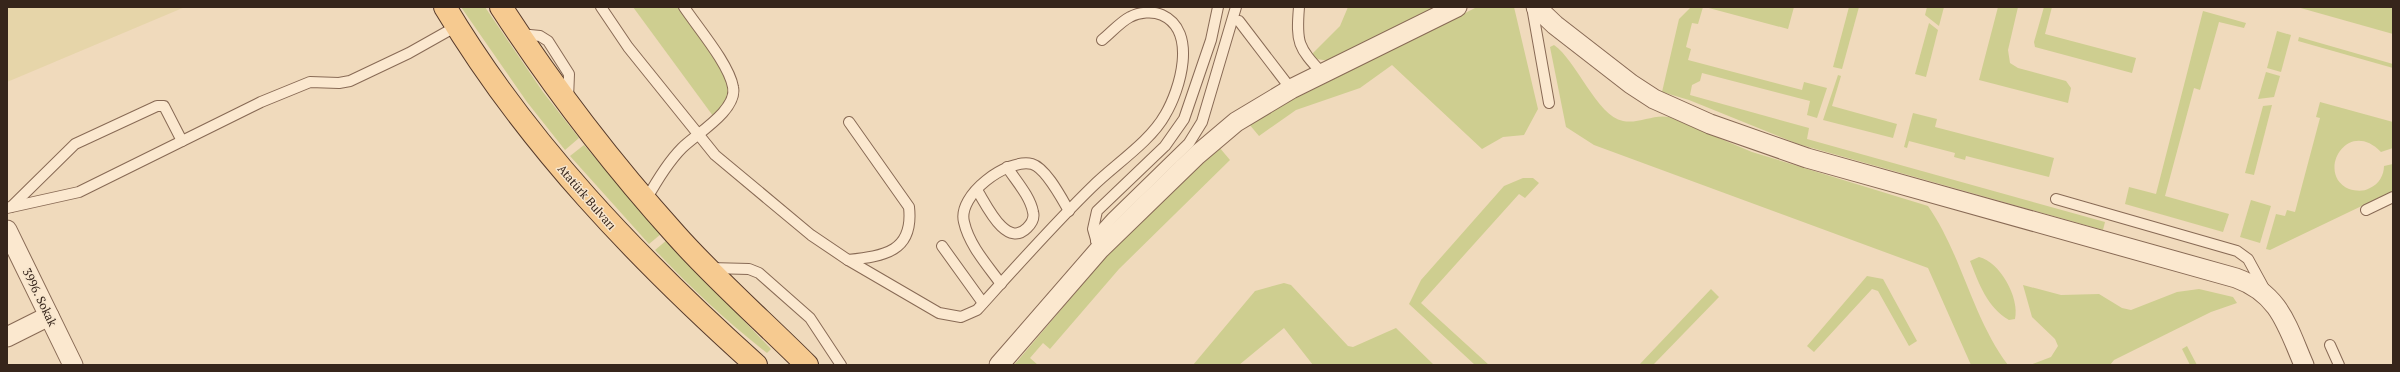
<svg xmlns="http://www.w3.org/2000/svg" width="2400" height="372" font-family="'PT Serif',serif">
<rect width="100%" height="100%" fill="#f0dabc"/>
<!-- farmland -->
<polygon fill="#e6d5a9" points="7,7 185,7 7,82"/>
<!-- green -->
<g fill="#cece90">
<polygon points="461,7 485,7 543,92 579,138 565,150 527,102"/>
<polygon points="633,7 684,7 734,89 716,120"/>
<polygon points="1348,7 1435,7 1331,61 1308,58 1340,26"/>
<polygon points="1477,7 1514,7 1538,109 1524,135 1503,137 1482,149 1392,65 1360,88 1296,110 1259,136 1249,124 1282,105"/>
<polygon points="1691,7 1703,7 1698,24 1692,23 1686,47 1691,49 1688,60 1802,90 1804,82 1827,88 1817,118 1807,115 1810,101 1702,73 1700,81 1692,85 1690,95 1809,128 1807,139 2105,222 2103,230 1798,144 1689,100 1662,92 1679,19"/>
<polygon points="1705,7 1794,7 1788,29"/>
<polygon points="1849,7 1859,7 1842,69 1833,67"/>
<polygon points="1927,7 1944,7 1939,26 1925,15"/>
<polygon points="1998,7 2018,7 2008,50 2010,63 2018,68 2066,81 2071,88 2068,103 1979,80"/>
<polygon points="2044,7 2052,7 2045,34 2136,58 2132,73 2035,47 2034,42"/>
<polygon points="2297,7 2393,7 2393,34"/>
<polygon points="2203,11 2246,23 2244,28 2219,22 2200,90 2194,88 2165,196 2229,214 2223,232 2125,204 2129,187 2156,194"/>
<polygon points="1929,23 1938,30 1926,77 1915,74"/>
<polygon points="2277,31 2291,35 2281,72 2267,68"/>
<polygon points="2299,37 2393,64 2393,68 2298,41"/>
<path d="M 1554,45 C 1576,60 1597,116 1623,121 C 1639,124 1653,114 1669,117 L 1752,152 L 1928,206 C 1962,255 1972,317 2008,365 L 1971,365 L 1928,268 L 1594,145 L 1566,127 L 1550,47 Z"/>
<polygon points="2266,72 2280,76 2274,97 2258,99"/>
<polygon points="1838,75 1841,76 1832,106 1897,124 1893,138 1823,120"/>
<path d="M 2320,102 L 2393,122 L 2393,148 L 2381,152 C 2347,117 2315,174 2349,189 C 2356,191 2363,192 2370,188 C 2379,184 2384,175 2384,166 L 2393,164 L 2393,191 L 2270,250 L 2266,249 L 2276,214 L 2285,216 L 2287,210 L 2295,212 L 2320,118 L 2316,117 Z"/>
<polygon points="2272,105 2254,175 2245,173 2263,106"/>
<polygon points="1913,113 1937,119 1935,127 2054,158 2049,177 1966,156 1965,160 1954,157 1955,153 1909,141 1907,148 1904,147"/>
<polygon points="584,145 661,234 649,244 570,156"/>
<polygon points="1219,147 1230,160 1119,269 1050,349 1043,343 1030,358 1038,365 1014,365 1104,259"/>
<polygon points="1523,178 1533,178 1539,183 1525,198 1519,194 1421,303 1489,365 1475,365 1409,304 1421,280 1504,186"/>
<polygon points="2251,200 2271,206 2260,243 2240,237"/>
<path d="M 667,240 L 771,349 L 767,353 C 726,321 690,287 655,250 Z"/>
<path d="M 1979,257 C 2000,262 2020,298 2015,319 L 2009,320 C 1987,307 1979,284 1970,261 Z"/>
<polygon points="1867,276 1883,279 1917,341 1909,346 1878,291 1872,289 1814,352 1807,346"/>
<polygon points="1284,283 1291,285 1348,346 1353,347 1396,328 1434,365 1313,365 1284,328 1239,365 1193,365 1255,291"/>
<polygon points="2023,285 2061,295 2099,294 2122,308 2131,310 2177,292 2199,289 2233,297 2237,303 2211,312 2114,360 2110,365 2030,365 2051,357 2058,346 2055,339 2032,317"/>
<polygon points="1711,289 1719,297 1653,365 1639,365"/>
<polygon points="2187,346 2197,365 2190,365 2182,349"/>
</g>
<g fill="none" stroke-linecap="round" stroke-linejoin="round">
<!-- service casing -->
<g stroke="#886a55" stroke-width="12">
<g id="service">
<path d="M 601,7 L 628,47 L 715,155 L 811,235 L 848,260 L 939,313 L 961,317 L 977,310 C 1014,269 1052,226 1092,187 C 1114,165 1150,142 1165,115 C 1180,90 1198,31 1162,15 C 1153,11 1139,12 1130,17 C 1120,22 1111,33 1102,40"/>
<path d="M 1299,7 C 1296,43 1298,47 1322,73"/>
<polyline points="1532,7 1549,103"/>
<polyline points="1239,21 1291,89"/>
<polyline points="520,34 540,36 548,41 569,74 568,99"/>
<path d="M 977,190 C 986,204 1006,249 1027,228 C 1031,224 1035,219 1033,212 C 1030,196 1016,181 1007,167"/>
<polyline points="2056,199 2237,251 2248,259 2266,292"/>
<path d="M 646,200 C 656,182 667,163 682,148 C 696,134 738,110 733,87 C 729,64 698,28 684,7"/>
<polyline points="11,207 75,144 157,106 164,106 182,141"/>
<polyline points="7,208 79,192 261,102 310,82 339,83 350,81 409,53 457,26"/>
<polyline points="2366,210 2393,197"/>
<polyline points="1096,241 1102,229 1112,218 1189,143 1202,122 1236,7"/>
<polyline points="942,246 983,303"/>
<polyline points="1099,250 1093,229 1097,211 1165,146 1184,119 1211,40 1218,7"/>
<path d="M 848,260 C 884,256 914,252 909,207 L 849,122"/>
<polyline points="710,268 749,269 759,273 810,318 841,365"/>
<path d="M 1001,284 C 988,266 969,245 964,222 C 957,195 1007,158 1032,164 C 1046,168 1062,199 1069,211"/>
<polyline points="2330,345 2339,365"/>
</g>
</g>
<!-- minor casing -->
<g stroke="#886a55" stroke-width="21">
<g id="minor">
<path d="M 1536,7 L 1555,25 L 1631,84 L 1654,99 L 1710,124 L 1807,158 L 2236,278 C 2280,294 2287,326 2304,365"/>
<polyline points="7,230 73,365"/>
<polyline points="7,337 49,316"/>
<polyline points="999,365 1099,250 1197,155 1236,122 1291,89 1457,7"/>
</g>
</g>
<!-- primary casing -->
<g stroke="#55392a" stroke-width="24">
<g id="primary">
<path d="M 445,7 C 527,144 638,259 756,365"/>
<path d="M 501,7 C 553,87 612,164 676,235 C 717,281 764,322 807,365"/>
</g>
</g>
<!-- service -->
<use href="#service" stroke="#fbe8cf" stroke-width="10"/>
<!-- minor -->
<use href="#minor" stroke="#fbe8cf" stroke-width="19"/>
<!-- primary -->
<use href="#primary" stroke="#f6ca90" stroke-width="22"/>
</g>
<g text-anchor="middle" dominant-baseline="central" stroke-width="3" stroke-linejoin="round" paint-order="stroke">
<!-- street labels -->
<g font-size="12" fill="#36251b" stroke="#f7e5cc">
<text transform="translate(587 197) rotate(49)">Atatürk Bulvarı</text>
<text transform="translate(40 297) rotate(64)">3996. Sokak</text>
</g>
</g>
<!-- border -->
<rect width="2400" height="372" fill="none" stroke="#36251b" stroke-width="16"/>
</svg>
